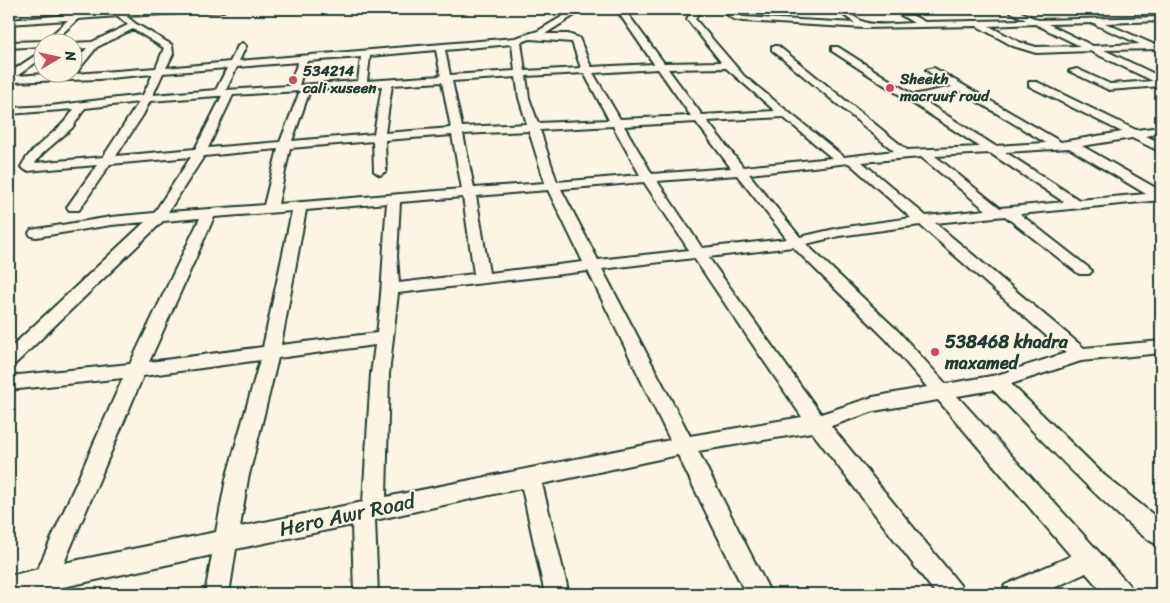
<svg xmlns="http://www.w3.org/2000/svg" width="1170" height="603" font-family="Sriracha,sans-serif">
<rect width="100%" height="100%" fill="#fcf5e5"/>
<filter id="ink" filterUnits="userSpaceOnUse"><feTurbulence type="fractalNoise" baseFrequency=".02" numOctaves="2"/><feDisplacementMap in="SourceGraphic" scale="10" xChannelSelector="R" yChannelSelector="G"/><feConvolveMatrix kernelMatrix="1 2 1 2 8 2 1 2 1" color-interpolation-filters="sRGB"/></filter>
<g filter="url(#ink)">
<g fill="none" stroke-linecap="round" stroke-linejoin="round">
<!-- minor casing -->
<g stroke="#1f3d34" stroke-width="4">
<g id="minor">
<path d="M 135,9 L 227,9 L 223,11 L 126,16 L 136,24 L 172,45 L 173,54 L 166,68 L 230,62 L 238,46 L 242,43 L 246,46 L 239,61 L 515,38 L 538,31 L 575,9 L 584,9 L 545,34 L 568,34 L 579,38 L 591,67 L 654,64 L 616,9 L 624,9 L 664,63 L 721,62 L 687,19 L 693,9 L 719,9 L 715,11 L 699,12 L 695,19 L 744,76 L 844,157 L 894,151 L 772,50 L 772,46 L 778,46 L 907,150 L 980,147 L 832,51 L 832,47 L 838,47 L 913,95 L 952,87 L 926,70 L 934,68 L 1061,142 L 1122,132 L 1029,86 L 1029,82 L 1037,82 L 1136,130 L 1161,127 L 1161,133 L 1146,136 L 1161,143 L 1161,152 L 1132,138 L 1082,146 L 1161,191 L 1161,200 L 1020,214 L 1089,268 L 1092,271 L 1089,274 L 1079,274 L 1005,216 L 935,223 L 1084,348 L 1161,341 L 1161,353 L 1081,361 L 1011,384 L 1104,475 L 1161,521 L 1161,546 C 1146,541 1133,527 1121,517 C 1076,477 1035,433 993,390 L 957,396 L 1129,585 L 1132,594 L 1104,594 L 1086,573 L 1041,594 L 1002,594 L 1005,585 L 1071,556 L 938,400 L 874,411 L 831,426 L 960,585 L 963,594 L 936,594 L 812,432 L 698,451 L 771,594 L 746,594 L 678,455 L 542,484 L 569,594 L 545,594 L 522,488 L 375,520 L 378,594 L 354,594 L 352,525 L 236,549 L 229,594 L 205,594 L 212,555 L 54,589 L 51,594 L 9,594 L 9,576 L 38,569 L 123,378 L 9,390 L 9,376 L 130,364 L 200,218 L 163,221 L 15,364 L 9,365 L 9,349 L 145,222 L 111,225 L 36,237 L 31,236 L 29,233 L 31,230 L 111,217 L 154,213 L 191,157 L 110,164 L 79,210 L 69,210 L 67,207 L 97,165 L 27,171 L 21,167 C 33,143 60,133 74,109 L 9,114 L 9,108 L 50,106 L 143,95 L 153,74 L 99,79 L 9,82 L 9,73 L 42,51 L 42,58 L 17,76 L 72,72 L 72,65 L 87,48 L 72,49 L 72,43 L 92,42 L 128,25 L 118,16 L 78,19 L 53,42 L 42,42 L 42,46 L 9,48 L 9,42 L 45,41 L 68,20 L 9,24 L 9,20 ZM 133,29 L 164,48 L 156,68 L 75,74 L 97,47 ZM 530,39 L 572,42 L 581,68 L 525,71 L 521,42 ZM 512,44 L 515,71 L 450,75 L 445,50 ZM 436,50 L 441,76 L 367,81 L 370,56 ZM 361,57 L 358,81 L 299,85 L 307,61 ZM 298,62 L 289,86 L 226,90 L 237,67 ZM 227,68 L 216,90 L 153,95 L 163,73 ZM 726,68 L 775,111 L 702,115 L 668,69 ZM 658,69 L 691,116 L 620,119 L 593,73 ZM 584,73 L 609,120 L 538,123 L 529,98 L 526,76 ZM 516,77 L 519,98 L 527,124 L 462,127 L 452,81 ZM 442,82 L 451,128 L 385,133 L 392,85 ZM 382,86 L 374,134 L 292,141 L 310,90 ZM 300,91 L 280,142 L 208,148 L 233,95 ZM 960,91 L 1046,143 L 995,146 L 921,99 ZM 217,96 L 222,96 L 195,149 L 116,156 L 143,115 L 150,101 ZM 139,102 L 103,157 L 35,163 L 43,153 L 72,128 L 85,108 ZM 783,117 L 832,158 L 743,167 L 707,121 ZM 696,122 L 731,168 L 652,174 L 624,126 ZM 613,126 L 640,175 L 557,182 L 540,130 ZM 529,131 L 545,183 L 474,188 L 463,134 ZM 452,135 L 462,189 L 278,204 L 290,148 L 373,141 L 374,171 L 380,175 L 386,171 L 385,140 ZM 1069,148 L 1146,194 L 1079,200 L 1005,152 ZM 278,149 L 264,205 L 168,212 L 204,156 ZM 990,153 L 1064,202 L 1000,208 L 935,156 ZM 921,157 L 986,210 L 926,216 L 862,162 ZM 849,163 L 911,218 L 839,228 L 800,237 L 749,174 ZM 737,175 L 787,239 L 702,248 L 657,181 ZM 644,182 L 689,250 L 598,260 L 561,189 ZM 548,190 L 583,262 L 489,273 L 476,196 ZM 463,197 L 474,274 L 399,283 L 397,256 L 400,202 ZM 387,203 C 383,247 383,290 377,333 L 281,345 L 306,210 ZM 292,211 L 263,347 L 149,362 L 214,217 ZM 920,225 L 1066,353 L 997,375 L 946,384 L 898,331 L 806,244 L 839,236 ZM 793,247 L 886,339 L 927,387 L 873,397 L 821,414 L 708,257 ZM 694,258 L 802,417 L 690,436 L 602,269 ZM 588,271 L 670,440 L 386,497 L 389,374 L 398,293 ZM 375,345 L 371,374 L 363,502 L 240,527 L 248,479 L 278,358 ZM 260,360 L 226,479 L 216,532 L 64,563 L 143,376 Z"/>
<path d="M 720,9 L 729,9 L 743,17 L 855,23 L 835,9 C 848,9 853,18 864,22 C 878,27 899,23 914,23 L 891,9 L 900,9 L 925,22 L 1026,20 L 1005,9 L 1015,9 L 1038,20 L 1161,17 L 1161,21 L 1105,23 L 1153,44 L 1161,43 L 1161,49 L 1104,50 L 1161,77 L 1161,86 L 1109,90 L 1069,71 L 1077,69 L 1110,84 L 1153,81 L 1090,51 L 1036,53 L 1013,46 L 977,26 L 864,28 L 743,21 L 733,19 ZM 1095,23 L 1096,25 L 1140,44 L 1093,46 L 1048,24 ZM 1035,24 L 1080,46 L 1036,47 L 1019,42 L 989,26 Z"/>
</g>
</g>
<!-- minor -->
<use href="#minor" fill="#fcf5e5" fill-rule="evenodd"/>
</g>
</g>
<!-- markers -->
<g fill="#d1495b" stroke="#fcf5e5" stroke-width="2">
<circle cx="293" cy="80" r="5"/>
<circle cx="890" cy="88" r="5"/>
<circle cx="935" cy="352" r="5"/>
</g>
<g text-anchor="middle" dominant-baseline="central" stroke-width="4" stroke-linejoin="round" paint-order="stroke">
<!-- far-poi labels -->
<g font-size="15" font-weight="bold" fill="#1f3d34" stroke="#fcf5e5" text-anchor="start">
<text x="303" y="71">534214<tspan x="303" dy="17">cali xuseen</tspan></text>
<text x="900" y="79">Sheekh<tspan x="900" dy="17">macruuf roud</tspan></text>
</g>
<!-- poi labels -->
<g font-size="18" font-weight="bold" fill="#1f3d34" stroke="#fcf5e5" text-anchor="start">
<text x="945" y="342">538468 khadra<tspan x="945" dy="21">maxamed</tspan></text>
</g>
<!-- near-street labels -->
<g font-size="21" fill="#1f3d34" stroke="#fcf5e5">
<text transform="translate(347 515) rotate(-12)">Hero Awr Road</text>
</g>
</g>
<!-- margin -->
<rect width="1170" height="603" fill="none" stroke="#fcf5e5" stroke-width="30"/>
<rect x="15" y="15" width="1140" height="573" fill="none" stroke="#1f3d34" stroke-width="2" filter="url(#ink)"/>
<!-- north arrow -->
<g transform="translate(58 58) rotate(81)"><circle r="24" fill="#fcf5e5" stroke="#a4ab9e"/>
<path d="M0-4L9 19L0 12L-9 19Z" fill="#d1495b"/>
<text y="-8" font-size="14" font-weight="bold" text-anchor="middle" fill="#1f3d34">N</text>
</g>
</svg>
